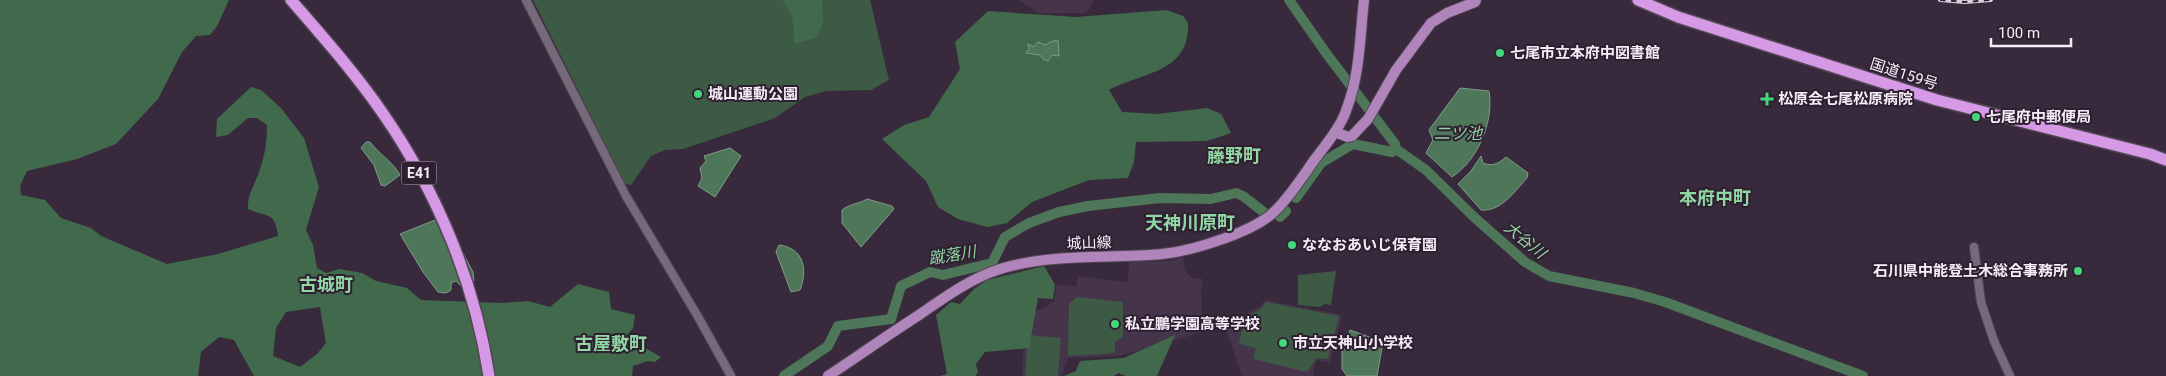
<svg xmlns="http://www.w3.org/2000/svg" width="2166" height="376" font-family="Roboto,'Noto Sans JP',sans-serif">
<rect width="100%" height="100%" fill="#382a3c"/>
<!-- built -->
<g fill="#46344b">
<polygon points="1019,0 1094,0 1086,13 1038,13"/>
<polygon points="1183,255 1185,270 1191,278 1203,279 1201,292 1203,332 1119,356 1068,358 1062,376 1022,376 1024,335 1029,315 1054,302 1057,284 1076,287 1078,276 1127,282 1130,262 1172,261"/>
<polygon points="1265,300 1342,315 1330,363 1316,360 1313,376 1242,376 1225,326 1260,306"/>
</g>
<!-- green -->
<g fill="#3d5a44">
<polygon points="533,0 870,0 889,80 871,90 826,91 805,97 775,118 683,149 665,150 651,156 631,185 625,184"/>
<polygon points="1336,271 1331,305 1325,304 1320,307 1298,305 1298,275"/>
<polygon points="1077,297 1123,302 1123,337 1115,342 1115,353 1068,356 1069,304"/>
<polygon points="1266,302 1339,316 1328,359 1317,358 1307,372 1253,359 1256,348 1239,344 1245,317 1261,309"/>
<polygon points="1028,335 1061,338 1058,376 1025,376"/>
</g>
<!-- forest -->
<g fill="#416a4c" fill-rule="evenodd">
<path d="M 0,0 L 229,0 L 217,26 L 210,35 L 196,36 L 182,52 L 158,99 L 116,144 L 77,159 L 27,171 L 20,186 L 21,195 L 45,200 L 61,218 L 91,228 L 101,236 L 167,264 L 218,254 L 278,236 C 275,210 266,218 248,209 C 247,195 255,184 259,172 C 265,156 267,142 267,125 L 257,118 L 248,118 L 228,135 L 216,137 L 217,119 L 251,87 L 261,90 L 281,108 L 304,138 L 319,187 L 306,230 L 313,245 L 317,268 L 326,273 L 339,269 L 362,273 L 376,281 L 407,288 L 421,300 L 502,303 L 528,301 L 550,307 L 578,284 L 609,292 L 611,309 L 635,315 L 633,328 L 622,341 L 626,352 L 645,348 L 661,357 L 655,362 L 648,361 L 633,366 L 632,376 L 254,376 L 234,340 L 219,337 L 201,352 L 198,376 L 0,376 ZM 320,307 L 326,343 L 317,354 L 300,367 L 273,356 L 276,328 L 286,312 Z"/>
<path d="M 782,0 L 822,0 L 823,23 L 816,38 L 794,44 C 795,26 793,14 782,0 Z"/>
<path d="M 1167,10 L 1183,16 L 1188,23 C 1190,73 1143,72 1109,90 L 1122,112 L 1157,114 L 1207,108 L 1221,114 L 1231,133 L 1207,141 L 1136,142 L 1134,162 L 1128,178 L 1089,180 L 1032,202 L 1007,223 L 987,227 L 958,219 L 938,207 L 926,181 L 882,139 L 904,125 L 929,117 L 960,69 L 955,42 L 988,11 L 1076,17 Z"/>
<polygon points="1044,266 1055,285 1053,299 1038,298 1029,348 985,352 976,364 978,372 975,376 940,376 947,374 936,315 951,302 960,304 974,289 987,280"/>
<polygon points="1175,335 1157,376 1126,376 1118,373 1114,376 1064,376 1076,371 1080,361 1124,358"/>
</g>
<!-- water -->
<g fill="#4d7758" stroke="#809a88">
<polygon points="1058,40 1059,56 1052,55 1048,61 1043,59 1040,55 1026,53 1029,49 1028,44 1034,47 1038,42 1046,45 1050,42"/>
<path d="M 1460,88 L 1489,91 C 1494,122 1478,160 1452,177 L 1426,153 L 1433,140 L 1429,130 Z"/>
<path d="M 366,142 L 370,142 C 379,154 393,162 400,175 L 385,186 L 381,185 L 374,165 L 361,148 Z"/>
<polygon points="730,148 741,156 715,197 698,186 702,178 700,168 706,161 704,156"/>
<path d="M 1481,156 L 1483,163 C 1493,167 1499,163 1506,157 L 1528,173 L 1527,178 C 1514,192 1501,212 1481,210 L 1458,184 L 1471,171 Z"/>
<path d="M 867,199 L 892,206 L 894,209 L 861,247 L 842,223 L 842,210 C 849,204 859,204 867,199 Z"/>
<polygon points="445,219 473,272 474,281 461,286 456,281 451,283 451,290 446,293 438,292 423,272 400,234 435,220"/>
<path d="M 779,245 C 804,248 808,270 800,290 L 791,292 L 776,252 Z"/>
<polygon points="1350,330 1383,342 1377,376 1347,376 1342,369 1342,347 1350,339 1348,337"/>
</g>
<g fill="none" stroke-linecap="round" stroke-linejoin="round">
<!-- river -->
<g stroke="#4d7758" stroke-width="10">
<polyline points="1289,0 1326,53 1395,144 1396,149 1426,170 1475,218 1525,262 1549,276 1634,293 1665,302 1863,376"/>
<polyline points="1296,198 1321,163 1353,144 1392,152 1396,149"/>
<polyline points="1280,217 1286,211"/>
<polyline points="784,376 828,346 838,326 891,319 901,286 930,272 943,275 992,263 1005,237 1029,223 1059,212 1088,206 1160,198 1211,199 1236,193 1243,196 1265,213"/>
</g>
<!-- minor casing -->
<g stroke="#534655" stroke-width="10">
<g id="minor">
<polyline points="526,0 626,196 697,315 731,376"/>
<polyline points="1974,247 1981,302 1994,341 2010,376"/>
</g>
</g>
<!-- major casing -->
<g stroke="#534655" stroke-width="12">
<g id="major">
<polyline points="1335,132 1348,137 1352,136 1368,119 1396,70 1431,23 1447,13 1475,2 1476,0"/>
<path d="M 828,376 C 858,356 888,335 919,315 C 944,298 971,278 1000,269 C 1052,253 1108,259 1162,254 C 1192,251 1255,232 1276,210 C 1291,195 1303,176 1315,159 C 1327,143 1341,127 1347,108 C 1360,74 1360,35 1364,0"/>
</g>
</g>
<!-- highway casing -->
<g stroke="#534655" stroke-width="14">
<g id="highway">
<path d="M 291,0 C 323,37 356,74 384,115 C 437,192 475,283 489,376"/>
<polyline points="1638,0 1678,17 1937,100 2150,154 2166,160"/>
</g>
</g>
<!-- minor -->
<use href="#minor" stroke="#78687c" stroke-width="8"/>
<!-- major -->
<use href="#major" stroke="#b085bb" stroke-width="10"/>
<!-- highway -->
<use href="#highway" stroke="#d599e5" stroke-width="11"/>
<!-- rail casing -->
<g stroke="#dbd1dd" stroke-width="4">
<polyline id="rail" points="1940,0 1965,2 1991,0"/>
</g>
<!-- rail -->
<use href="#rail" stroke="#2e2031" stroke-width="2" stroke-dasharray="5.5" stroke-linecap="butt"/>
</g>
<!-- markers -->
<g fill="#43d77b" stroke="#2e2031" stroke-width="2">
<circle cx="1500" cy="53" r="5"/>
<circle cx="698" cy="94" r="5"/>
<path d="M1764.5 91.5h5v5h5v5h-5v5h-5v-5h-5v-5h5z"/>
<circle cx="1976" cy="117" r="5"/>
<circle cx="1292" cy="245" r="5"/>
<circle cx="2078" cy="271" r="5"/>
<circle cx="1115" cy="324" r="5"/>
<circle cx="1283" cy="343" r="5"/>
</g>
<g text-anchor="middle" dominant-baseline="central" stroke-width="4" stroke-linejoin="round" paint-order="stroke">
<!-- shield labels -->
<rect fill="#2e2031" stroke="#baafbc" stroke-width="1" x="401.5" y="161.5" width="35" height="23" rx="4"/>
<g font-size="14" font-weight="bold" fill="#f6ecf8">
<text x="419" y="173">E41</text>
</g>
<!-- poi labels -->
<g font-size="15" font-weight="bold" fill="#f6ecf8" stroke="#2e2031" text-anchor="start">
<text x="1510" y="53">七尾市立本府中図書館</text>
<text x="708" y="94">城山運動公園</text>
<text x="1778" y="99">松原会七尾松原病院</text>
<text x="1986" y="117">七尾府中郵便局</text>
<text x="1302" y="245">ななおあいじ保育園</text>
<text x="2068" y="271" text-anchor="end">石川県中能登土木総合事務所</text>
<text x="1125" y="324">私立鵬学園高等学校</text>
<text x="1293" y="343">市立天神山小学校</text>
</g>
<!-- street labels -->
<g font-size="15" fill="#f6ecf8" stroke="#2e2031">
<text transform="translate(1904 74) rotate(18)">国道159号</text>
<text transform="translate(1089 243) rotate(-2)">城山線</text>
</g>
<!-- water labels -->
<g font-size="16" font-style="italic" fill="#90d3a1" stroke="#2e2031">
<text x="1458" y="133">二ツ池</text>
<text transform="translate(1525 240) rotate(39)">大谷川</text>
<text transform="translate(952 255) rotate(-9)">蹴落川</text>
</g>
<!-- quarter labels -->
<g font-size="18" font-weight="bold" fill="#91d6a3" stroke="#2e2031">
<text x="1234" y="155">藤野町</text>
<text x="1715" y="197">本府中町</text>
<text x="1190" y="222">天神川原町</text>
<text x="326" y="284">古城町</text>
<text x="611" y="343">古屋敷町</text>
</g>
</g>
<!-- scale -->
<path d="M1991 38v8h80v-8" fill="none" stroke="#f6ecf8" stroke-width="2.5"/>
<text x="1998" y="38" font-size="15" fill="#f6ecf8" stroke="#2e2031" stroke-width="4" paint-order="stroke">100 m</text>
</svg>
